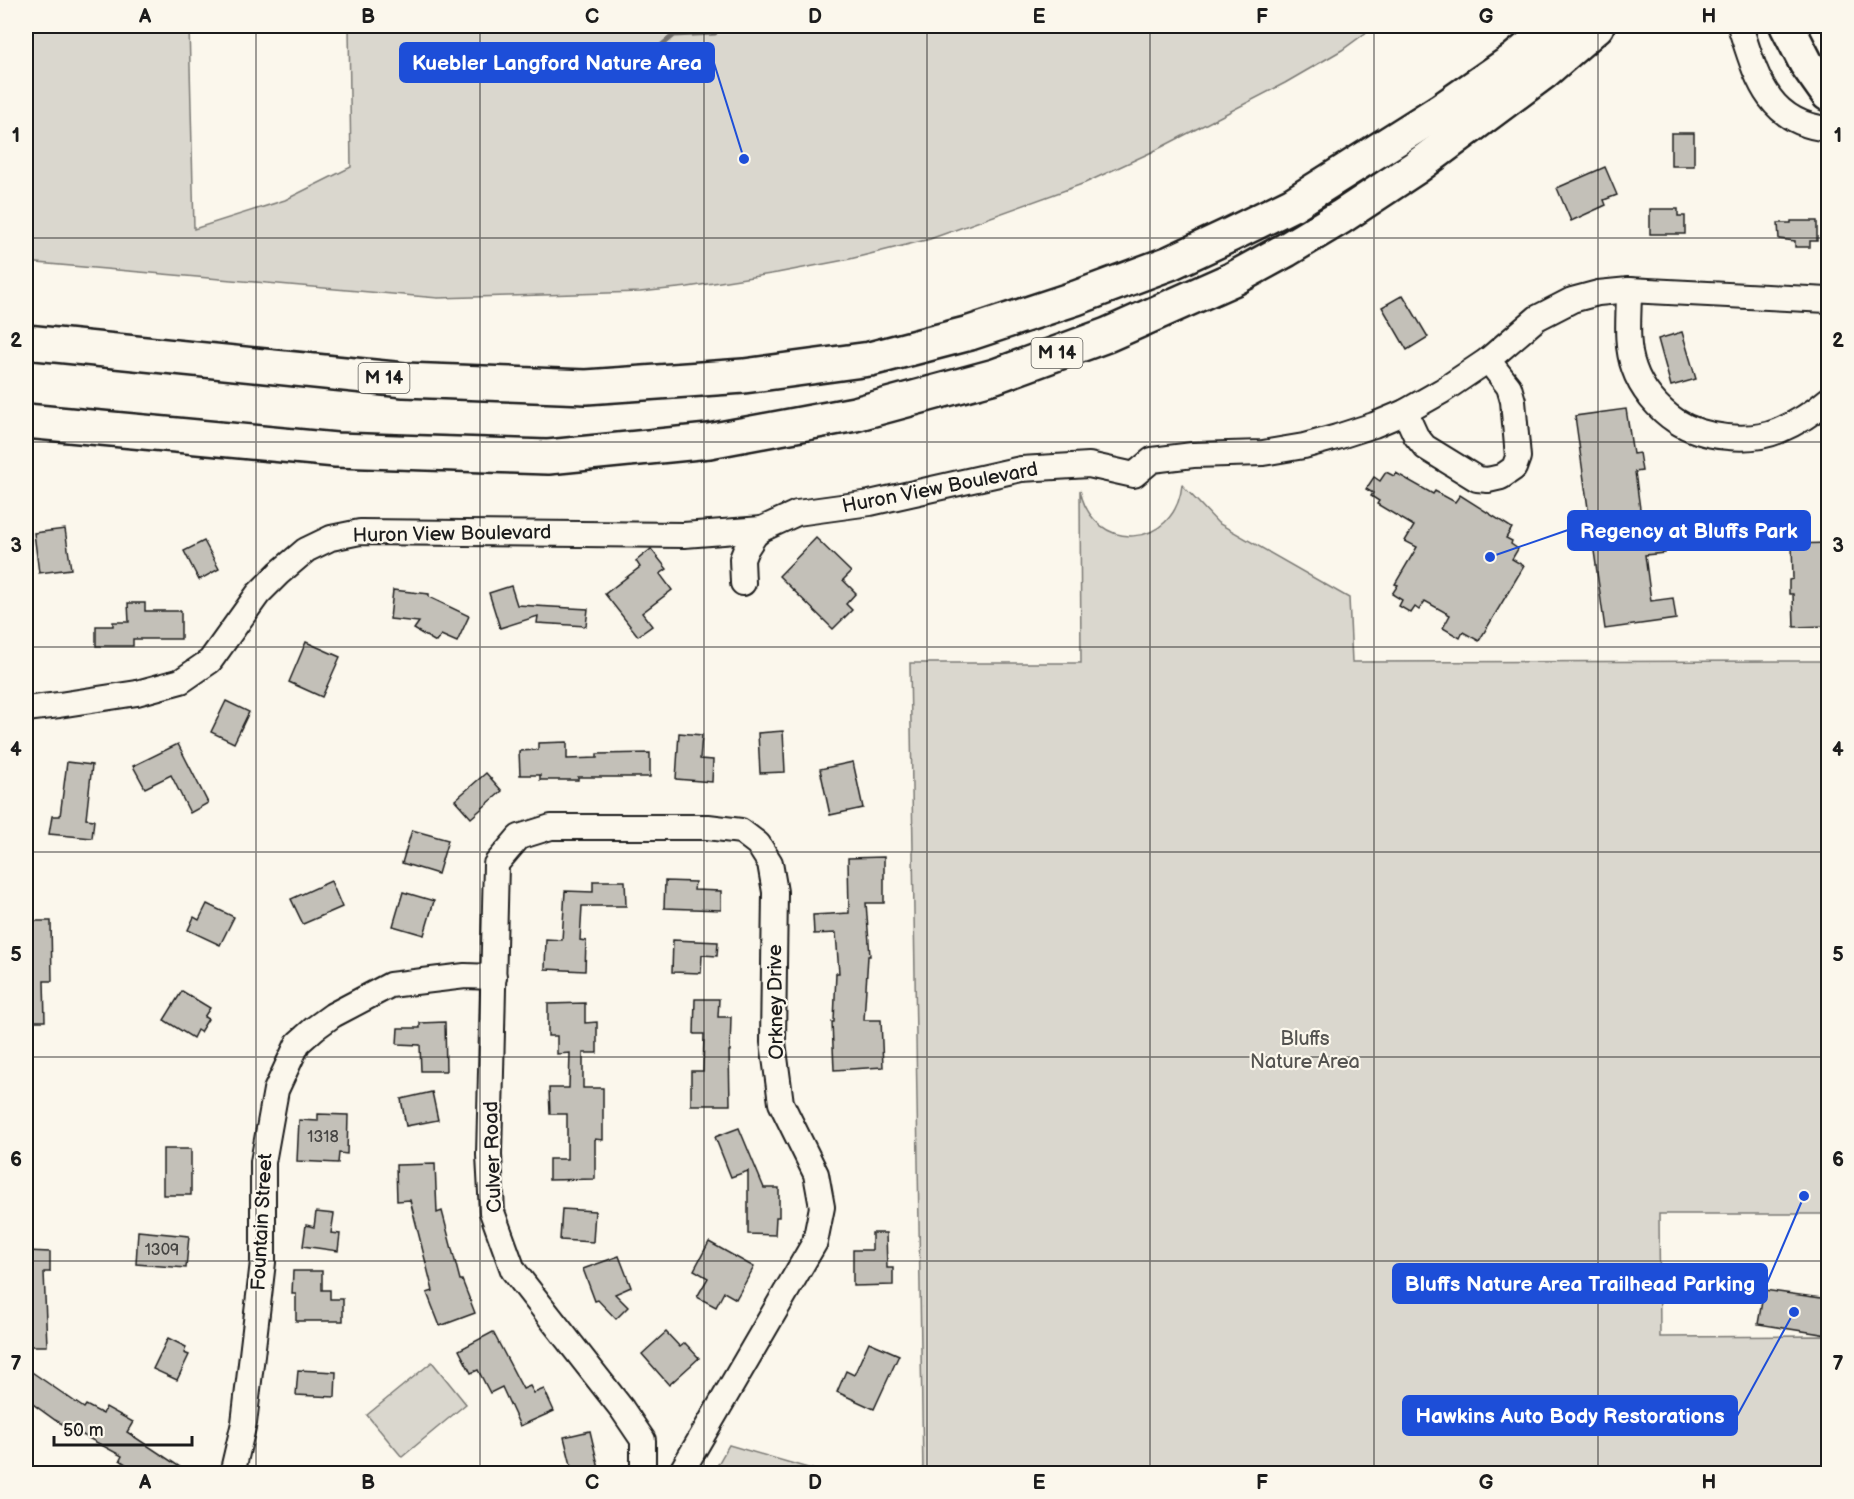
<svg xmlns="http://www.w3.org/2000/svg" width="1854" height="1499" font-family="'Balsamiq Sans',sans-serif">
<rect width="100%" height="100%" fill="#fbf7ec"/>
<filter id="ink" filterUnits="userSpaceOnUse"><feTurbulence type="fractalNoise" baseFrequency=".0167" numOctaves="2"/><feDisplacementMap in="SourceGraphic" scale="12" xChannelSelector="R" yChannelSelector="G"/><feConvolveMatrix kernelMatrix="1 2 1 2 8 2 1 2 1" color-interpolation-filters="sRGB"/></filter>
<g filter="url(#ink)">
<!-- green -->
<g fill="#dad7ce" stroke="#7b7a75" stroke-width="1.5">
<polygon points="26,26 189,26 194,229 285,200 351,167 349,26 1375,26 1342,50 1285,83 1154,151 1085,183 930,239 850,259 777,273 688,287 640,292 438,298 26,262"/>
<path d="M 1182,485 L 1218,523 L 1349,598 L 1352,662 L 1828,661 L 1828,1214 L 1659,1214 L 1660,1337 L 1828,1336 L 1828,1473 L 923,1473 L 910,663 L 1081,663 L 1080,490 C 1093,554 1175,550 1182,485 Z"/>
<polygon points="432,1362 466,1404 402,1457 367,1415"/>
<polygon points="729,1445 825,1473 713,1473"/>
</g>
<g fill="none" stroke-linecap="round" stroke-linejoin="round">
<!-- stream -->
<polyline stroke="#74726e" stroke-width="5" points="649,56 674,35 715,33 717,26"/>
</g>
<!-- building -->
<g fill="#c3c0b8" stroke="#1c1c1c" stroke-width="1.5">
<rect x="1671" y="133" width="23" height="33"/>
<polygon points="1605,167 1617,195 1604,200 1606,205 1571,221 1557,188"/>
<polygon points="1650,209 1678,209 1678,216 1685,216 1685,234 1650,234"/>
<polygon points="1791,221 1817,221 1817,241 1810,241 1810,247 1795,247 1795,241 1779,239 1778,223 1791,223"/>
<polygon points="1403,295 1428,337 1407,350 1382,307"/>
<polygon points="1682,332 1696,379 1671,386 1658,339"/>
<polygon points="1626,409 1633,454 1639,453 1642,471 1635,472 1644,538 1663,536 1665,553 1645,555 1651,601 1673,598 1676,619 1605,629 1575,416"/>
<polygon points="1386,472 1394,476 1396,473 1433,494 1435,491 1455,502 1460,495 1512,528 1506,538 1512,541 1511,544 1518,549 1512,559 1524,566 1479,641 1463,632 1460,638 1443,628 1450,615 1425,601 1419,610 1415,607 1411,613 1399,606 1402,600 1392,594 1398,585 1395,584 1417,547 1405,541 1414,526 1377,504 1379,501 1371,496 1373,493 1366,489 1374,477 1380,481"/>
<polygon points="65,529 71,569 39,573 34,533"/>
<polygon points="816,538 851,572 843,580 856,593 846,604 852,610 833,629 779,576"/>
<polygon points="204,541 219,569 199,580 184,551"/>
<polygon points="1828,543 1828,626 1794,627 1793,594 1789,594 1789,580 1793,579 1792,544"/>
<polygon points="651,549 667,569 660,574 672,590 642,613 652,626 638,636 605,594 640,567 636,561"/>
<polygon points="511,586 517,605 588,609 586,626 537,623 538,616 500,628 489,593"/>
<polygon points="393,590 429,594 429,597 469,616 457,642 441,635 436,642 414,629 419,622 390,619"/>
<polygon points="128,603 145,603 145,611 181,611 181,639 133,639 133,646 96,646 96,626 113,626 113,622 129,622"/>
<polygon points="306,642 340,657 322,697 289,682"/>
<polygon points="226,701 249,712 234,743 211,732"/>
<polygon points="783,731 785,772 760,773 758,733"/>
<polygon points="679,733 702,735 700,759 713,760 712,782 676,779"/>
<polygon points="567,742 567,759 597,758 597,754 650,753 650,777 578,777 578,780 540,780 540,775 520,775 519,751 538,750 538,743"/>
<polygon points="178,744 208,803 190,813 171,775 145,788 133,766"/>
<polygon points="67,762 92,765 86,819 94,820 92,838 49,834 52,816 60,816"/>
<polygon points="853,762 863,808 830,815 820,769"/>
<polygon points="486,773 502,791 471,818 455,800"/>
<polygon points="412,830 448,840 438,874 402,863"/>
<polygon points="884,857 884,903 866,903 870,956 868,956 864,1020 881,1020 883,1067 834,1070 832,1022 834,1022 836,973 839,973 836,933 814,934 813,915 849,913 848,858"/>
<polygon points="331,881 342,907 303,924 291,899"/>
<polygon points="593,881 625,881 626,906 582,906 580,940 586,941 585,971 545,969 546,939 562,940 565,891 593,892"/>
<polygon points="665,881 695,882 694,890 721,891 721,910 664,908"/>
<polygon points="403,892 434,901 424,935 393,926"/>
<polygon points="207,904 234,917 220,945 188,930 194,917 199,920"/>
<polygon points="26,921 51,921 52,981 44,981 45,1021 26,1021"/>
<polygon points="673,940 718,942 717,956 702,955 701,973 672,972"/>
<polygon points="182,991 210,1008 204,1017 208,1019 200,1032 197,1030 193,1038 164,1020"/>
<polygon points="695,999 719,999 718,1017 731,1017 730,1051 729,1051 730,1105 691,1105 691,1071 703,1071 704,1034 694,1034"/>
<polygon points="585,1003 585,1023 597,1022 597,1053 583,1053 583,1088 603,1088 603,1140 595,1139 595,1179 549,1180 549,1159 567,1159 567,1114 550,1114 549,1088 569,1088 570,1053 557,1054 557,1036 548,1036 548,1004"/>
<polygon points="445,1022 446,1071 421,1071 420,1045 397,1044 398,1028 420,1028 420,1023"/>
<polygon points="432,1092 438,1120 406,1126 401,1099"/>
<polygon points="318,1114 348,1115 347,1154 339,1153 338,1163 297,1161 299,1120 318,1121"/>
<polygon points="739,1128 764,1188 779,1188 779,1217 776,1217 775,1235 748,1234 748,1171 731,1177 715,1137"/>
<rect x="163" y="1149" width="28" height="46"/>
<polygon points="435,1164 437,1213 442,1211 460,1280 462,1280 475,1313 440,1326 427,1293 433,1291 410,1200 397,1201 396,1165"/>
<polygon points="562,1209 595,1211 593,1242 560,1240"/>
<polygon points="316,1212 334,1214 331,1233 340,1234 338,1251 303,1246 306,1225 314,1227"/>
<polygon points="138,1231 189,1236 186,1268 136,1264"/>
<polygon points="872,1233 886,1233 887,1268 893,1268 893,1285 853,1286 853,1250 872,1250"/>
<polygon points="709,1242 754,1267 736,1299 724,1292 716,1307 697,1297 708,1278 694,1270"/>
<polygon points="26,1251 50,1252 50,1272 44,1272 47,1346 26,1346"/>
<polygon points="619,1256 631,1287 615,1294 628,1307 616,1319 598,1300 595,1301 583,1269"/>
<polygon points="293,1271 322,1271 322,1290 330,1290 330,1299 343,1299 343,1321 296,1321 296,1294 292,1294"/>
<polygon points="1764,1290 1828,1299 1828,1335 1758,1324"/>
<polygon points="493,1332 523,1389 530,1386 534,1393 544,1389 554,1411 520,1426 502,1387 490,1393 478,1370 471,1373 459,1350"/>
<polygon points="666,1332 680,1347 685,1343 699,1358 669,1385 642,1354"/>
<polygon points="168,1338 186,1347 184,1353 189,1355 177,1380 153,1369"/>
<polygon points="869,1342 899,1355 874,1409 837,1392 846,1371 854,1375"/>
<polygon points="26,1368 84,1408 86,1405 103,1414 106,1407 133,1422 127,1432 189,1473 139,1473 120,1460 122,1456 55,1420 26,1399"/>
<polygon points="298,1370 336,1372 335,1397 296,1395"/>
<polygon points="590,1431 600,1473 573,1473 564,1437"/>
</g>
<g fill="none" stroke-linecap="round" stroke-linejoin="round">
<!-- minor casing -->
<g stroke="#1c1c1c" stroke-width="28">
<g id="minor">
<path d="M 1740,26 C 1756,75 1767,123 1828,129"/>
<path d="M 1629,290 C 1629,315 1625,344 1634,368 C 1641,389 1658,409 1676,421 C 1702,438 1750,443 1778,431 C 1797,423 1813,413 1828,400"/>
<polyline points="1405,412 1416,436 1425,447 1477,479 1488,480 1501,477 1514,468 1518,457 1513,401 1509,387 1488,360"/>
<polyline points="743,583 742,559 746,549 755,535 762,529 797,513 870,503 1021,469 1089,465 1134,475 1152,460 1193,455 1263,453 1304,446 1337,437 1374,425 1405,412 1442,391 1488,360 1537,318 1572,300 1598,293 1629,290 1828,300"/>
<polyline points="26,709 59,705 137,693 181,681 210,661 258,594 279,573 306,550 331,538 360,532 684,535 762,529"/>
<polyline points="232,1474 244,1423 263,1262 263,1162 276,1090 298,1043 315,1028 333,1015 390,985 465,976 494,977"/>
<polyline points="643,1474 643,1440 622,1409 513,1270 492,1212 489,1155 496,864 519,837 551,827 708,827 741,831 758,844 770,863 775,892 773,1042 781,1103 816,1174 822,1207 815,1242 680,1474"/>
</g>
</g>
<!-- highway casing -->
<g stroke="#1c1c1c" stroke-width="38">
<g id="highway">
<polyline points="1787,26 1806,63 1828,94"/>
<polyline points="26,342 404,380 586,387 744,376 870,359 970,333 1076,298 1170,263 1230,235 1293,204 1440,111 1515,59 1555,26"/>
<polyline points="26,421 336,450 548,457 709,441 855,414 995,376 1107,335 1233,279 1286,250 1341,217 1415,168 1544,72 1597,26"/>
</g>
</g>
<!-- minor -->
<use href="#minor" stroke="#fbf7ec" stroke-width="24"/>
<!-- highway -->
<use href="#highway" stroke="#fbf7ec" stroke-width="33"/>
</g>
</g>
<!-- grid -->
<path fill="none" stroke="#1c1c1c" stroke-width="1.5" stroke-opacity="0.55" d="M 256,26 L 256,1474M 480,26 L 480,1474M 704,26 L 704,1474M 927,26 L 927,1474M 1150,26 L 1150,1474M 1374,26 L 1374,1474M 1598,26 L 1598,1474M 26,238 L 1828,238M 26,442 L 1828,442M 26,647 L 1828,647M 26,852 L 1828,852M 26,1057 L 1828,1057M 26,1261 L 1828,1261"/>
<g text-anchor="middle" dominant-baseline="central" stroke-width="4.5" stroke-linejoin="round" paint-order="stroke">
<!-- number labels -->
<g font-size="16" fill="#464543">
<text x="323" y="1137">1318</text>
<text x="162" y="1250">1309</text>
</g>
<!-- shield labels -->
<g fill="#fbf7ec" stroke="#5f5e5a" stroke-width="1.5">
<rect x="1031.5" y="338" width="51" height="30" rx="4.5"/>
<rect x="358.5" y="363" width="51" height="30" rx="4.5"/>
</g>
<g font-size="18" font-weight="bold" fill="#1c1c1c">
<text x="1057" y="353">M 14</text>
<text x="384" y="378">M 14</text>
</g>
<!-- street labels -->
<g font-size="20" fill="#1c1c1c" stroke="#fbf7ec">
<text transform="translate(940 488) rotate(-11)">Huron View Boulevard</text>
<text transform="translate(452 534) rotate(-1)">Huron View Boulevard</text>
<text transform="translate(776 1002) rotate(-91)">Orkney Drive</text>
<text transform="translate(493 1157) rotate(-92)">Culver Road</text>
<text transform="translate(262 1222) rotate(-87)">Fountain Street</text>
</g>
<!-- park labels -->
<g font-size="20" fill="#555451" stroke="#fbf7ec">
<text x="1305" y="1039">Bluffs<tspan x="1305" dy="23">Nature Area</tspan></text>
</g>
</g>
<!-- callouts -->
<path fill="none" stroke="#1d4ed8" stroke-width="2" d="M744 159L714 63M1490 557L1568 530M1804 1196L1767 1283M1794 1312L1737 1416"/>
<g fill="#1d4ed8" stroke="#fbf7ec" stroke-width="2">
<circle cx="744" cy="159" r="6"/>
<circle cx="1490" cy="557" r="6"/>
<circle cx="1804" cy="1196" r="6"/>
<circle cx="1794" cy="1312" r="6"/>
</g>
<g fill="#1d4ed8" stroke="#1d4ed8" stroke-width="2">
<rect x="400" y="43" width="314" height="39" rx="6"/>
<rect x="1568" y="511" width="242" height="39" rx="6"/>
<rect x="1393" y="1264" width="374" height="39" rx="6"/>
<rect x="1403" y="1396" width="334" height="39" rx="6"/>
</g>
<g font-size="21" text-anchor="middle" font-weight="bold" fill="#fff">
<text x="557" y="70">Kuebler Langford Nature Area</text>
<text x="1689" y="538">Regency at Bluffs Park</text>
<text x="1580" y="1291">Bluffs Nature Area Trailhead Parking</text>
<text x="1570" y="1423">Hawkins Auto Body Restorations</text>
</g>
<!-- margin -->
<rect width="1854" height="1499" fill="none" stroke="#fbf7ec" stroke-width="66"/>
<!-- scale -->
<path d="M54 1436v9h138v-9" fill="none" stroke="#1c1c1c" stroke-width="3"/>
<text x="63" y="1436" font-size="18" fill="#1c1c1c" stroke="#fbf7ec" stroke-width="4.5" paint-order="stroke">50 m</text>
<rect x="33" y="33" width="1788" height="1433" fill="none" stroke="#1c1c1c" stroke-width="2"/>
<g font-size="20" text-anchor="middle" font-weight="bold" fill="#1c1c1c">
<text x="145" y="23">A</text>
<text x="368" y="23">B</text>
<text x="592" y="23">C</text>
<text x="815" y="23">D</text>
<text x="1039" y="23">E</text>
<text x="1262" y="23">F</text>
<text x="1486" y="23">G</text>
<text x="1709" y="23">H</text>
<text x="16" y="142">1</text>
<text x="1838" y="142">1</text>
<text x="16" y="347">2</text>
<text x="1838" y="347">2</text>
<text x="16" y="552">3</text>
<text x="1838" y="552">3</text>
<text x="16" y="756">4</text>
<text x="1838" y="756">4</text>
<text x="16" y="961">5</text>
<text x="1838" y="961">5</text>
<text x="16" y="1166">6</text>
<text x="1838" y="1166">6</text>
<text x="16" y="1370">7</text>
<text x="1838" y="1370">7</text>
<text x="145" y="1489">A</text>
<text x="368" y="1489">B</text>
<text x="592" y="1489">C</text>
<text x="815" y="1489">D</text>
<text x="1039" y="1489">E</text>
<text x="1262" y="1489">F</text>
<text x="1486" y="1489">G</text>
<text x="1709" y="1489">H</text>
</g>
</svg>
